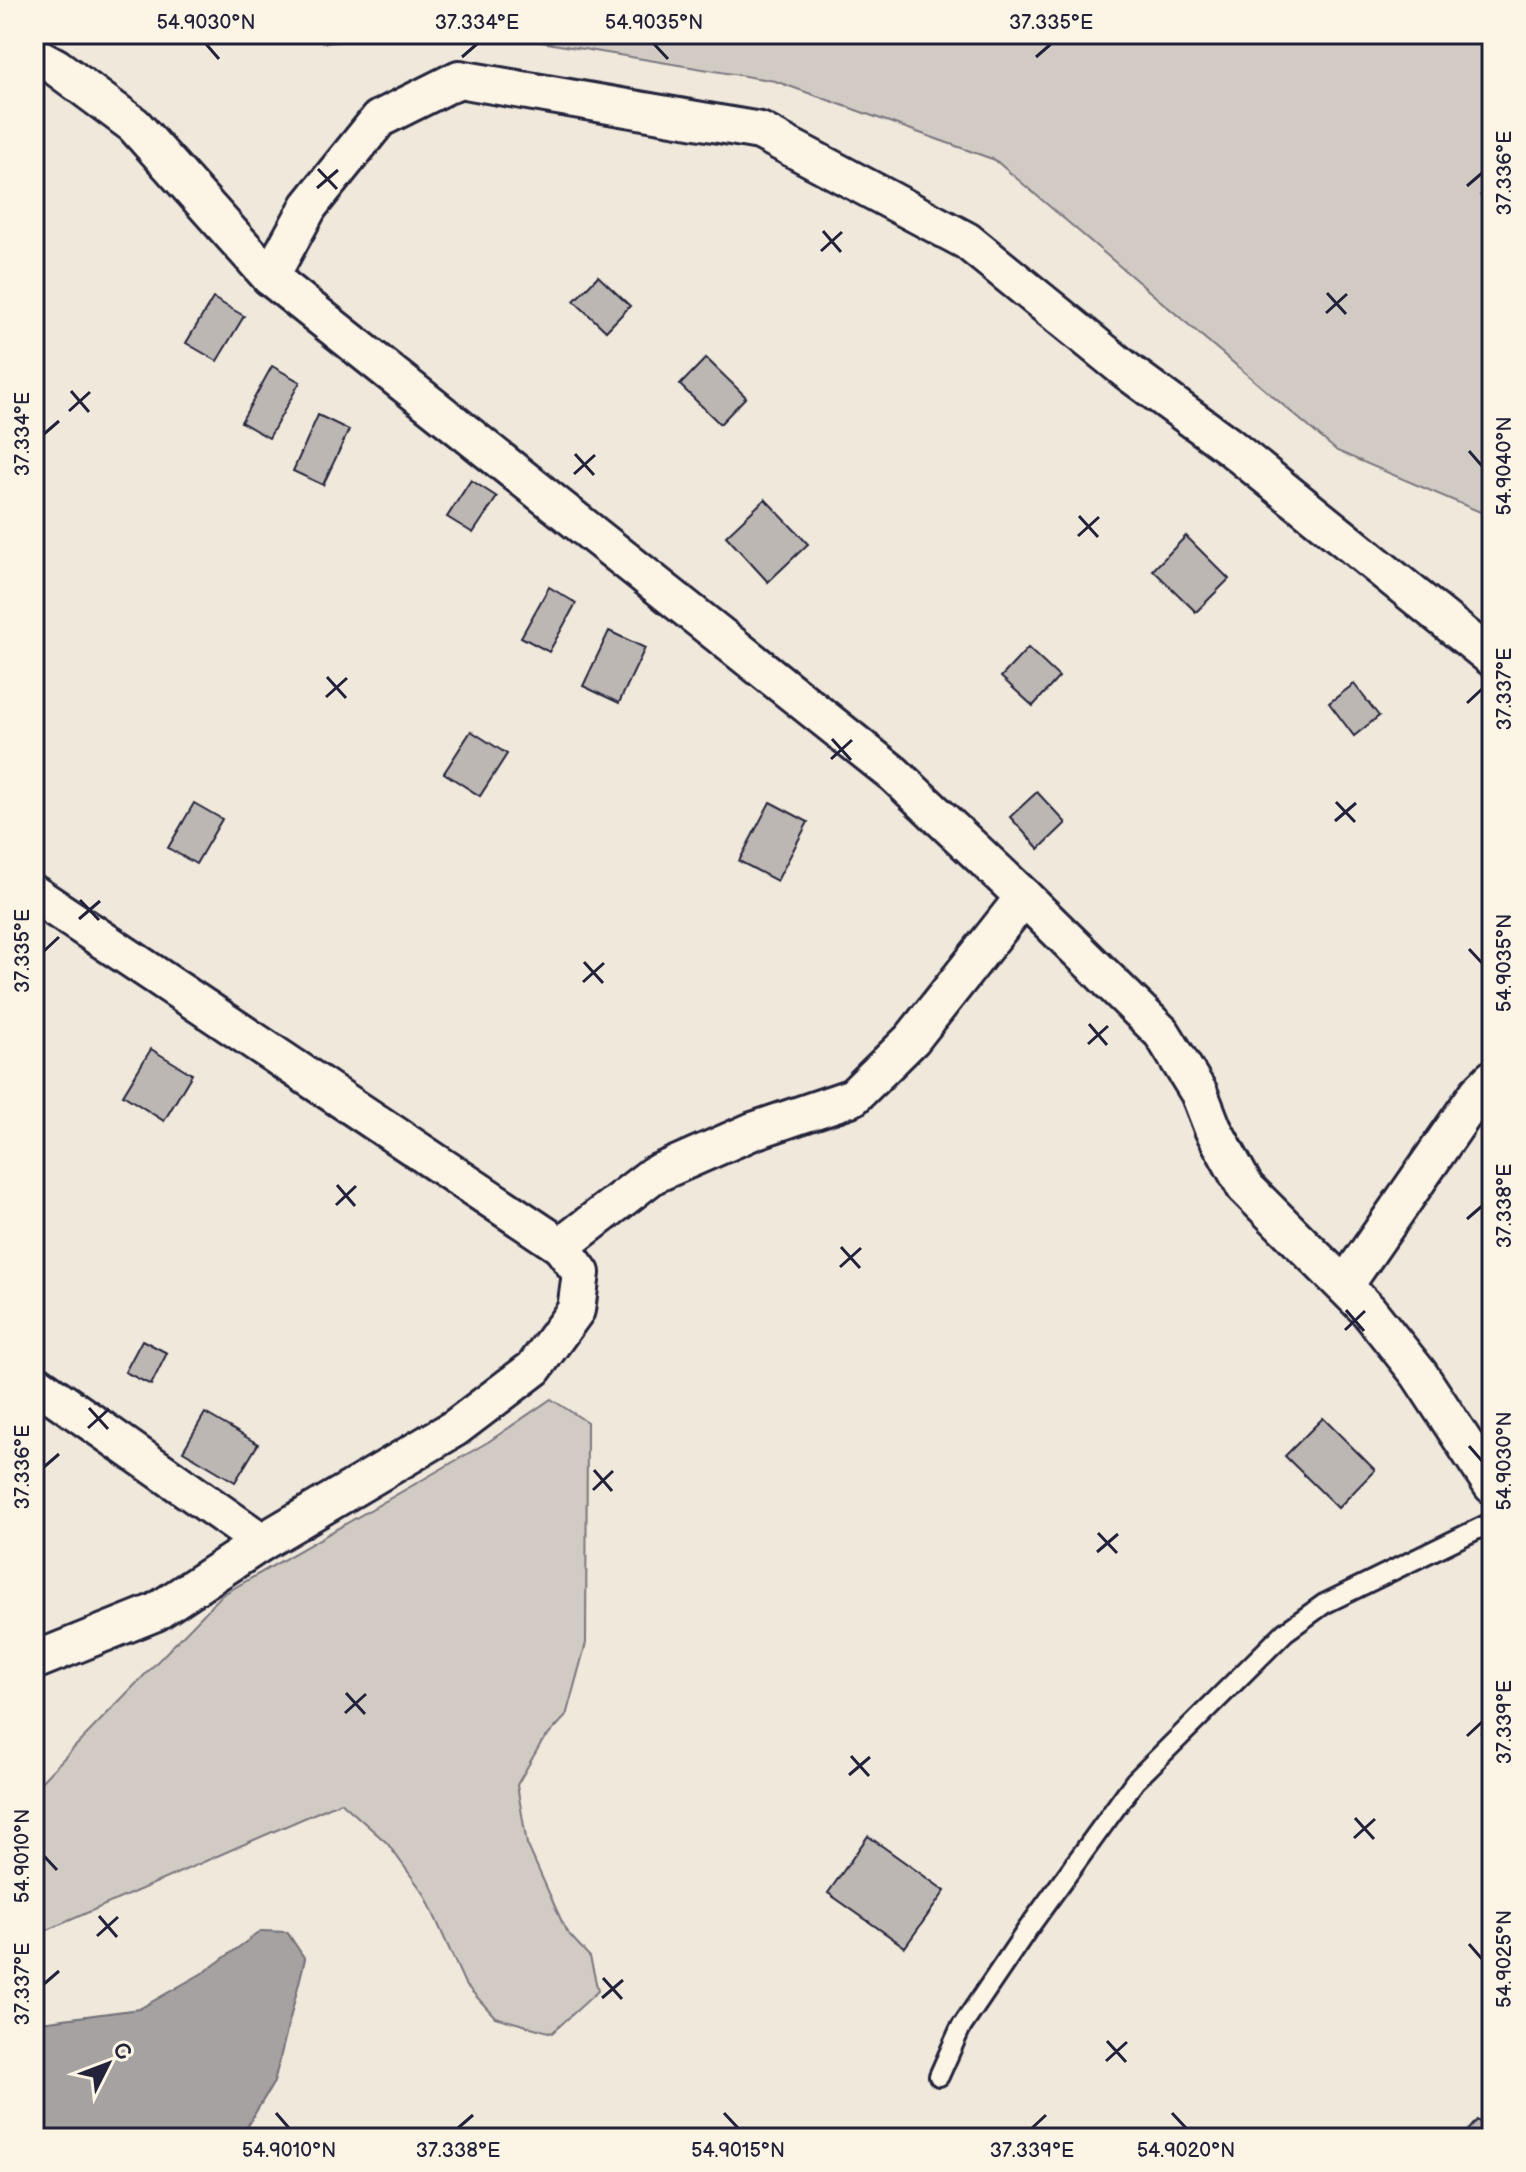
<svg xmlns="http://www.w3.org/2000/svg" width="1526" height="2172" font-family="'Balsamiq Sans',sans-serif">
<rect width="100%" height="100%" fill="#efe8db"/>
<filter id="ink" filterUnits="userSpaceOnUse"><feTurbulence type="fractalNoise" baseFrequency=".0125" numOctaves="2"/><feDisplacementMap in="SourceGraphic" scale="16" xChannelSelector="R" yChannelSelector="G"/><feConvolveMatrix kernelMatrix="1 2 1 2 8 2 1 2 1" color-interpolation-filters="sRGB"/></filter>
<g filter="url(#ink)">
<!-- green -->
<g fill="#d1cbc3" stroke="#7a767f" stroke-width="2">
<polygon points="290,34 422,34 325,43"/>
<polygon points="493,34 1492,34 1492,193 1480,195 1492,220 1492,517 1337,451 995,160 775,81"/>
<polygon points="551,1399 587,1422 586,1643 566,1716 541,1743 517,1785 527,1844 566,1931 590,1957 598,1991 552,2033 495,2017 465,1984 425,1895 387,1843 341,1802 34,1936 34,1789 222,1595 488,1442"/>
</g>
<!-- water -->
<polygon fill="#a6a2a2" stroke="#716f79" stroke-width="2" points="261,1931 287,1932 305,1959 274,2082 240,2138 34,2138 34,2023 139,2009 206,1971"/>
<!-- building -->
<g fill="#bcb7b3" stroke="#22223b" stroke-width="2">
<polygon points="598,276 630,306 606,331 574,301"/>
<polygon points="213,298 244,316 217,361 186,343"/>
<polygon points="706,358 746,397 720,424 680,385"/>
<polygon points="272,366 300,382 269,438 241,422"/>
<polygon points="318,415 349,430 323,485 293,471"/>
<polygon points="471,480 497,497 473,533 447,517"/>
<polygon points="765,499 808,544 768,582 726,536"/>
<polygon points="1186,536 1229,579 1196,612 1153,570"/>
<polygon points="549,587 576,603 549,652 521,637"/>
<polygon points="609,631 645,648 619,703 583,686"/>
<polygon points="1028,648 1059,677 1033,706 1001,677"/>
<polygon points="1354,684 1379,716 1354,736 1329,703"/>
<polygon points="471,731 507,754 480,796 444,773"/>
<polygon points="1037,792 1066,823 1039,849 1010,817"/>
<polygon points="770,802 808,822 777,881 739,861"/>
<polygon points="194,803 222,819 196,864 168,848"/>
<polygon points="151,1049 192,1074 164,1121 123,1095"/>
<polygon points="142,1340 167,1353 151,1385 125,1372"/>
<polygon points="205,1413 258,1444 235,1482 183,1451"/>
<polygon points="1323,1418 1375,1470 1338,1508 1285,1456"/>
<polygon points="1492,1721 1492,1743 1481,1733"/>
<polygon points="868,1836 945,1891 905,1947 828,1893"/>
<polygon points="1477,2120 1492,2132 1492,2138 1462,2138"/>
</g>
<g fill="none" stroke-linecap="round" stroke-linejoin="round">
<!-- service casing -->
<g stroke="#22223b" stroke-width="24">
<polyline id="service" points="939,2076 960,2029 1027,1930 1135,1781 1285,1632 1324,1604 1492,1522"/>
</g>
<!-- minor casing -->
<g stroke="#22223b" stroke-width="42">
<g id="minor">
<polyline points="34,55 56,67 134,125 270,277 894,774 1024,897"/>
<polyline points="270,277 309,206 379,119 459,79 760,131 967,241 1127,371 1229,446 1492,658"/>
<polyline points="34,894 561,1246"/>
<polyline points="1345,1285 1478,1093 1492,1079"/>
<polyline points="34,1382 262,1542"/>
<polyline points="34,1661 156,1612 262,1542 455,1428 534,1368 576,1310 581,1273 561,1246 653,1175 753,1131 853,1097 912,1039 1024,897 1162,1033 1199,1093 1213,1129 1245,1187 1368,1310 1419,1374 1492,1485"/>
</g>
</g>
<!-- service -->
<use href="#service" stroke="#fcf5e5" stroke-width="18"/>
<!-- minor -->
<use href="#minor" stroke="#fcf5e5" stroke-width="36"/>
</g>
</g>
<!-- ticks -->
<path fill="none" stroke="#22223b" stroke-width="3" d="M 206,44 L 219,59M 654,44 L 668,59M 462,57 L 477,44M 1036,57 L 1051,44M 318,169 L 337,189M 1467,186 L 1482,173M 317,188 L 338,170M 823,231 L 841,252M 821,251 L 842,232M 1327,293 L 1346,314M 1326,313 L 1347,294M 71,391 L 89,412M 69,411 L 90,392M 44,434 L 59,421M 1469,451 L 1482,466M 575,454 L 594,475M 574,474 L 595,455M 1079,516 L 1098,537M 1078,536 L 1099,517M 327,677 L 346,698M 326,697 L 347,678M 1467,703 L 1482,689M 832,739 L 851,760M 831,759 L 852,740M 1336,802 L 1355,822M 1335,821 L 1356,803M 80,900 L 99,920M 79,919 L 100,901M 1469,949 L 1482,963M 44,951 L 59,937M 584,962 L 603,983M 583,982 L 604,963M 1089,1024 L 1107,1045M 1088,1044 L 1108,1026M 337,1185 L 355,1206M 336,1205 L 356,1186M 1467,1219 L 1482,1206M 841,1247 L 860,1268M 840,1267 L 861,1248M 1346,1310 L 1364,1331M 1345,1330 L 1365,1311M 89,1408 L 108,1429M 88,1428 L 109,1409M 1469,1446 L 1482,1461M 44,1467 L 59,1454M 594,1470 L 612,1491M 593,1490 L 613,1471M 1098,1533 L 1117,1553M 1097,1552 L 1118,1534M 346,1693 L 365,1714M 345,1713 L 366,1694M 1467,1736 L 1482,1722M 851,1756 L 869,1776M 849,1775 L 870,1757M 1355,1818 L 1374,1839M 1354,1838 L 1375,1819M 44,1856 L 57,1870M 99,1916 L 117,1937M 97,1936 L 118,1917M 1469,1944 L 1482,1959M 603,1978 L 622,1999M 44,1984 L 59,1971M 602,1998 L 623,1980M 1107,2041 L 1126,2062M 1106,2061 L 1127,2042M 276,2113 L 289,2128M 724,2113 L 738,2128M 1172,2113 L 1186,2128M 458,2128 L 473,2115M 1032,2128 L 1046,2115"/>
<!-- margin -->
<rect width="1526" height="2172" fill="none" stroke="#fcf5e5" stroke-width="88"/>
<!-- north arrow -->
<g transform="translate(108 2064) rotate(48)" stroke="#fcf5e5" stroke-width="6" paint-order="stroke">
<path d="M0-6L14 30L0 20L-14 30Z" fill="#22223b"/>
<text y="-12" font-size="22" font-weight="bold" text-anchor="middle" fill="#22223b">С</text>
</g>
<rect x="44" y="44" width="1438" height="2084" fill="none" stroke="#22223b" stroke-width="3"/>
<g font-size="20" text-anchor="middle" fill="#22223b">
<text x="206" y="29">54.9030°N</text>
<text x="477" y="29">37.334°E</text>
<text x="654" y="29">54.9035°N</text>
<text x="1051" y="29">37.335°E</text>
<text transform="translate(1504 173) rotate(-90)" y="7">37.336°E</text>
<text transform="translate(22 434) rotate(-90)" y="7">37.334°E</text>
<text transform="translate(1504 466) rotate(-90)" y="7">54.9040°N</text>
<text transform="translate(1504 689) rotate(-90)" y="7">37.337°E</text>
<text transform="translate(22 951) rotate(-90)" y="7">37.335°E</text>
<text transform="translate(1504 963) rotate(-90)" y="7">54.9035°N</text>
<text transform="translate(1504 1206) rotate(-90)" y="7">37.338°E</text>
<text transform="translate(1504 1461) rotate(-90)" y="7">54.9030°N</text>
<text transform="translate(22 1467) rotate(-90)" y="7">37.336°E</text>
<text transform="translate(1504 1722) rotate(-90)" y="7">37.339°E</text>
<text transform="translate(22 1856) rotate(-90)" y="7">54.9010°N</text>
<text transform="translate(1504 1959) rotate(-90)" y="7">54.9025°N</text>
<text transform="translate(22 1984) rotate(-90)" y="7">37.337°E</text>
<text x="289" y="2157">54.9010°N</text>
<text x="458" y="2157">37.338°E</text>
<text x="738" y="2157">54.9015°N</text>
<text x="1032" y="2157">37.339°E</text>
<text x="1186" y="2157">54.9020°N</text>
</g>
</svg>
